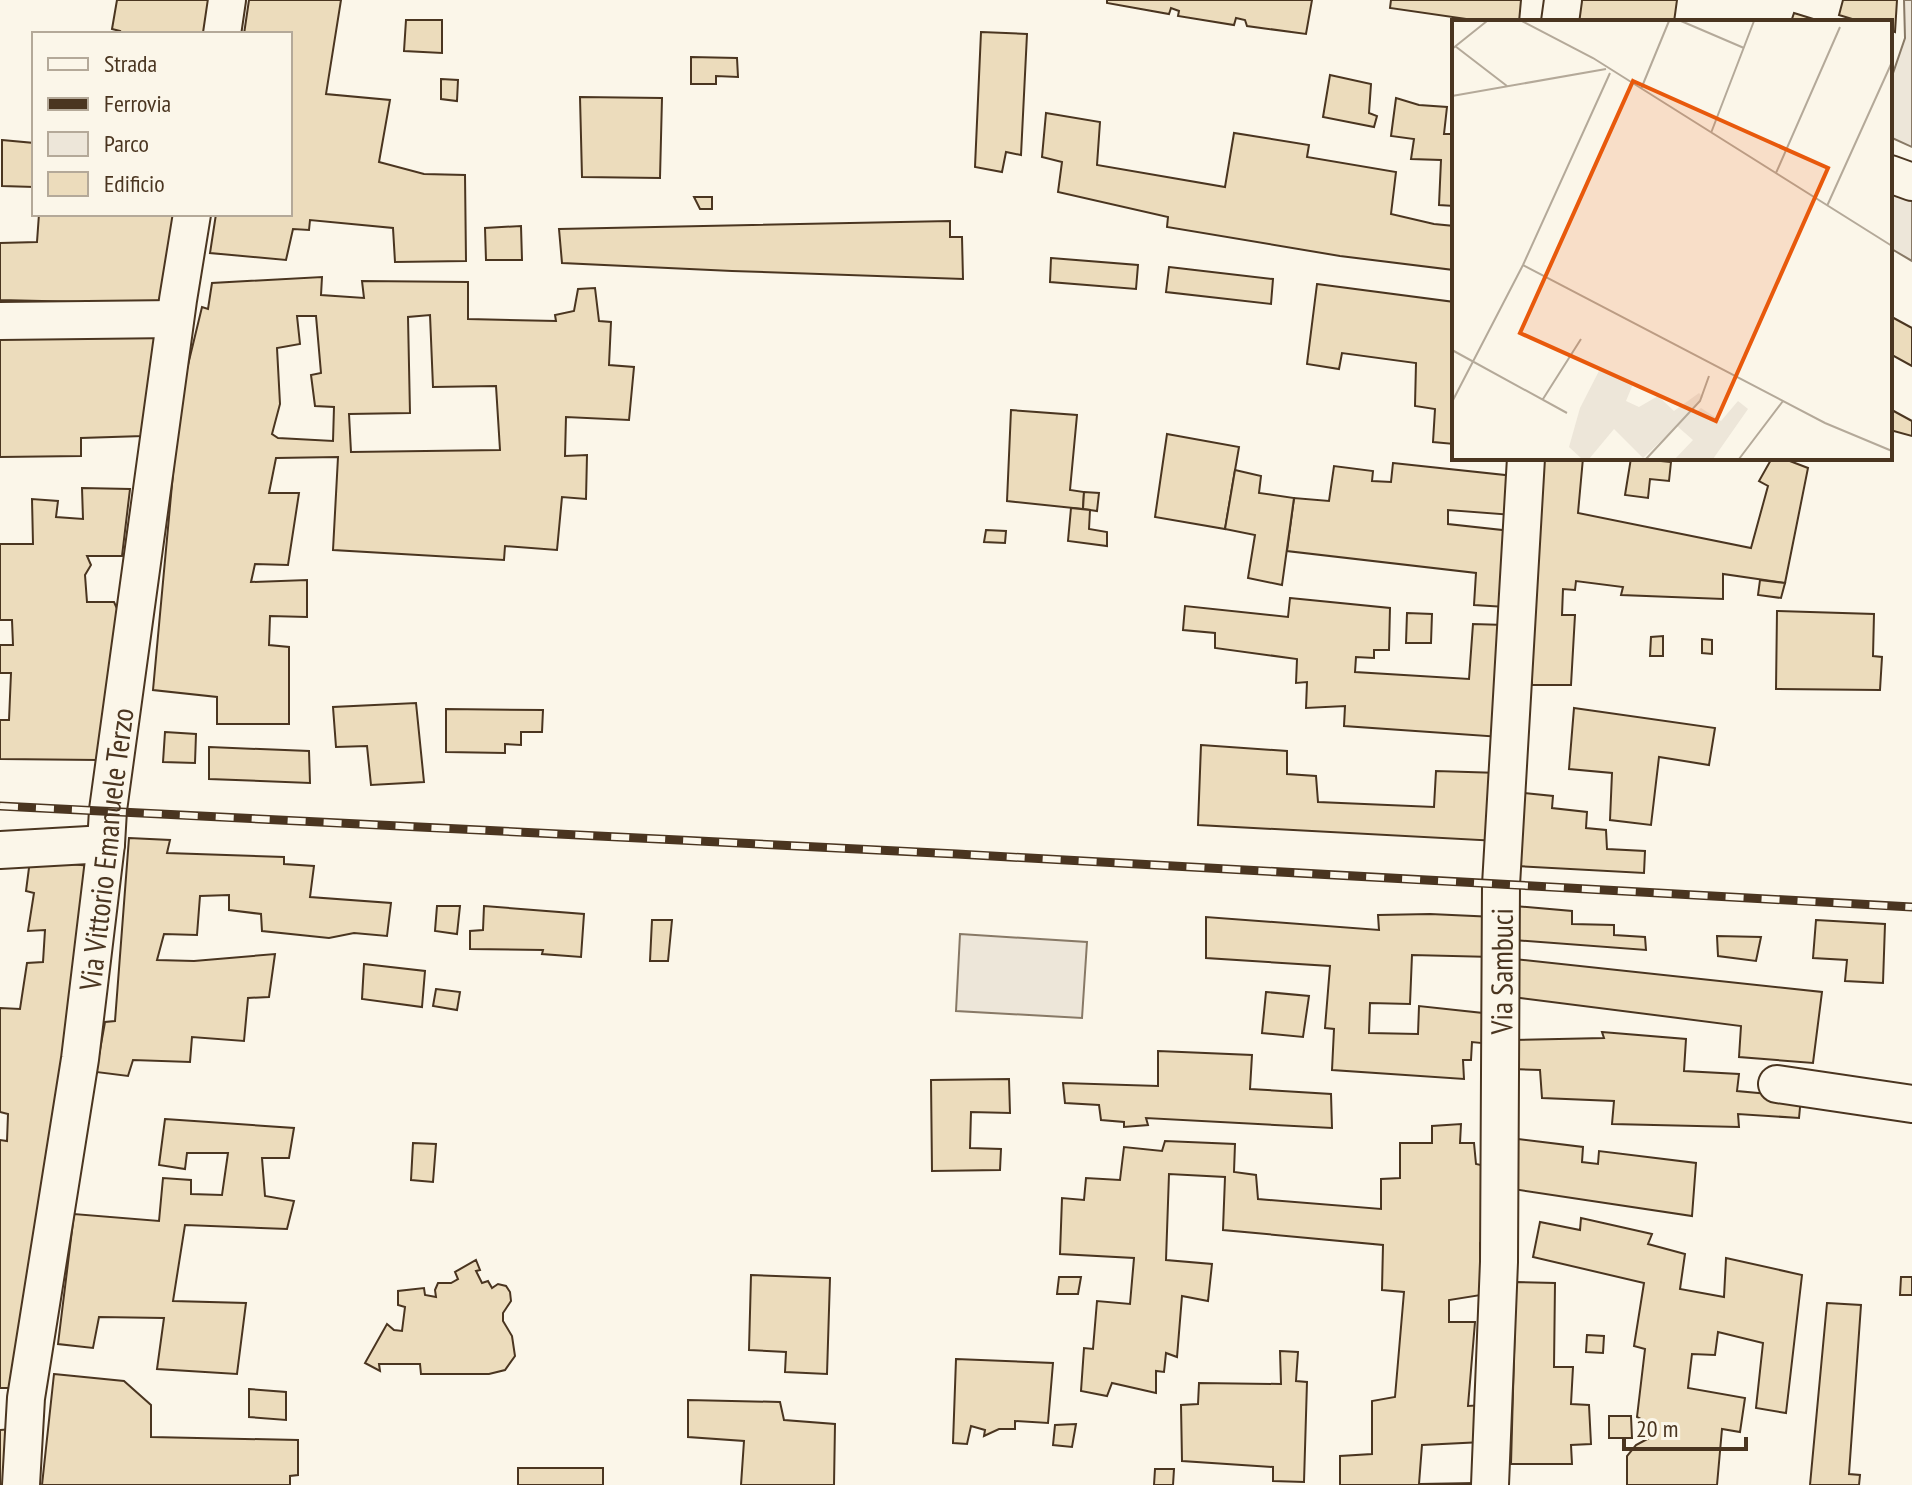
<svg xmlns="http://www.w3.org/2000/svg" width="1912" height="1485" font-family="'PT Sans Narrow',sans-serif">
<rect width="100%" height="100%" fill="#fbf6e9"/>
<!-- green -->
<g fill="#ede6d9" stroke="#887966" stroke-width="2">
<polygon points="1904,0 1912,0 1912,147 1890,137 1890,82 1905,38"/>
<polygon points="1890,185 1912,187 1912,261 1890,248"/>
<polygon points="960,934 1087,942 1082,1018 956,1011"/>
</g>
<!-- building -->
<g fill="#ecdcbc" stroke="#4a3520" stroke-width="2" fill-rule="evenodd">
<polygon points="117,0 209,0 205,34 119,34 120,31 112,29"/>
<polygon points="249,0 341,0 326,94 390,100 379,162 424,174 465,175 466,261 395,262 393,228 310,220 309,230 293,229 286,260 210,253 216,214 290,214 290,34 244,34"/>
<polygon points="1107,0 1312,0 1306,34 1247,26 1245,20 1236,18 1234,25 1178,16 1179,11 1171,8 1169,14 1107,3"/>
<polygon points="1391,0 1521,0 1519,22 1487,22 1390,8"/>
<polygon points="1580,0 1677,0 1674,22 1578,22"/>
<polygon points="1843,0 1897,0 1895,32 1890,30 1890,22 1862,22 1839,15"/>
<polygon points="1794,13 1823,22 1791,22"/>
<polygon points="406,20 442,20 442,53 404,51"/>
<polygon points="981,32 1027,34 1021,155 1006,152 1002,172 975,167"/>
<polygon points="691,57 737,58 738,77 716,76 716,84 691,84"/>
<polygon points="1330,75 1371,84 1369,113 1377,116 1374,127 1323,117"/>
<polygon points="441,79 458,80 457,101 441,99"/>
<polygon points="580,97 662,98 660,178 582,177"/>
<polygon points="1396,98 1419,105 1447,107 1444,134 1454,134 1454,206 1439,205 1441,160 1411,159 1414,139 1391,136"/>
<polygon points="1046,113 1100,122 1097,165 1225,187 1234,133 1309,145 1307,157 1396,172 1391,214 1434,224 1454,226 1454,270 1340,256 1167,227 1168,217 1058,192 1062,162 1042,157"/>
<polygon points="2,140 34,143 34,187 2,186"/>
<polygon points="694,197 712,197 712,209 700,209"/>
<polygon points="39,214 180,214 168,304 0,300 0,243 37,242"/>
<polygon points="950,221 950,237 962,237 963,279 732,271 562,263 559,229"/>
<polygon points="521,226 522,260 486,260 485,228"/>
<polygon points="1051,258 1138,265 1136,289 1050,282"/>
<polygon points="1169,267 1273,279 1271,304 1166,292"/>
<path d="M 322,277 L 321,295 L 364,298 L 362,281 L 468,282 L 468,319 L 556,321 L 555,315 L 574,311 L 578,289 L 595,288 L 599,321 L 611,322 L 609,365 L 634,367 L 629,420 L 566,417 L 565,456 L 587,455 L 586,499 L 562,497 L 557,550 L 505,546 L 504,560 L 333,550 L 338,457 L 276,458 L 269,493 L 299,493 L 288,565 L 255,564 L 251,582 L 307,580 L 307,617 L 270,616 L 269,645 L 289,647 L 289,724 L 217,724 L 217,697 L 153,690 L 180,398 L 202,307 L 208,309 L 212,283 ZM 430,315 L 433,387 L 496,386 L 500,450 L 351,452 L 349,414 L 410,413 L 408,317 ZM 297,316 L 316,316 L 321,373 L 311,375 L 315,406 L 334,407 L 333,441 L 278,438 L 272,434 L 280,404 L 277,348 L 300,344 Z"/>
<polygon points="1317,284 1454,302 1454,444 1433,442 1435,409 1415,406 1416,363 1342,353 1339,369 1307,364"/>
<polygon points="1890,316 1912,328 1912,366 1890,354"/>
<polygon points="157,327 143,436 81,438 81,456 0,457 0,333"/>
<polygon points="1890,409 1912,421 1912,436 1890,430"/>
<polygon points="1011,410 1077,415 1070,490 1084,492 1083,509 1007,501"/>
<polygon points="1167,434 1239,447 1225,529 1155,517"/>
<polygon points="1539,458 1583,458 1578,513 1751,548 1768,486 1759,481 1772,458 1782,458 1808,468 1785,583 1723,574 1723,599 1621,595 1623,587 1576,581 1575,590 1563,589 1562,615 1575,615 1571,685 1532,685 1532,556"/>
<polygon points="1631,458 1671,462 1669,481 1650,479 1648,498 1625,495"/>
<polygon points="1393,463 1514,476 1513,515 1448,510 1448,524 1511,531 1506,607 1474,605 1476,573 1287,551 1294,498 1329,501 1334,466 1373,471 1372,481 1391,482"/>
<polygon points="1235,470 1261,476 1259,493 1294,498 1282,585 1248,578 1255,535 1225,529"/>
<polygon points="82,488 130,489 122,556 87,556 91,565 85,575 87,602 114,602 119,613 98,760 0,759 0,720 9,720 11,673 0,673 0,645 13,645 12,620 0,620 0,544 33,544 32,499 58,501 56,517 83,519"/>
<polygon points="1084,492 1099,493 1097,511 1083,509"/>
<polygon points="1071,508 1090,510 1089,529 1107,532 1107,546 1068,541"/>
<polygon points="986,530 1006,531 1005,543 984,542"/>
<polygon points="1760,580 1785,583 1781,598 1758,595"/>
<polygon points="1290,598 1390,608 1389,650 1374,650 1374,658 1356,657 1355,672 1469,679 1473,624 1505,625 1501,737 1344,726 1345,706 1306,708 1307,682 1296,683 1297,659 1215,648 1215,633 1183,630 1185,606 1288,617"/>
<polygon points="1777,611 1874,614 1873,656 1882,657 1880,690 1776,689"/>
<polygon points="1407,613 1432,614 1431,643 1406,643"/>
<polygon points="1663,636 1663,656 1650,656 1651,637"/>
<polygon points="1702,639 1712,640 1712,654 1702,653"/>
<polygon points="416,703 424,782 371,785 367,746 336,747 333,707"/>
<polygon points="1574,708 1715,728 1709,765 1659,757 1651,825 1610,820 1612,773 1569,769"/>
<polygon points="446,709 543,710 542,732 521,732 521,745 505,744 505,753 446,752"/>
<polygon points="165,732 196,734 195,763 163,762"/>
<polygon points="1201,745 1287,751 1287,774 1316,776 1318,802 1434,807 1436,771 1500,773 1498,841 1198,825"/>
<polygon points="209,747 309,751 310,783 209,779"/>
<polygon points="1524,793 1553,796 1552,808 1587,812 1586,828 1606,830 1607,849 1645,851 1644,873 1517,866"/>
<polygon points="129,838 170,840 167,853 284,857 284,864 314,866 310,897 391,903 387,936 354,933 329,938 262,931 261,914 229,910 229,895 200,896 197,935 164,934 157,960 194,961 275,954 269,997 248,998 244,1041 192,1037 190,1062 133,1060 128,1076 96,1072 105,1022 115,1021"/>
<polygon points="30,860 91,866 57,1148 47,1149 24,1388 0,1388 0,1140 7,1141 8,1114 0,1112 0,1008 20,1009 27,963 43,962 45,930 28,931 34,893 26,891"/>
<polygon points="437,906 460,906 457,934 435,931"/>
<polygon points="484,906 584,914 581,957 542,954 543,950 470,949 470,931 483,930"/>
<polygon points="1514,906 1572,911 1572,924 1614,925 1614,935 1645,937 1646,950 1514,940"/>
<polygon points="1430,914 1495,917 1493,957 1412,955 1410,1004 1370,1003 1369,1033 1418,1034 1419,1006 1492,1014 1491,1044 1472,1042 1471,1060 1463,1060 1464,1079 1332,1070 1334,1029 1325,1028 1330,966 1206,958 1206,917 1379,930 1378,915"/>
<polygon points="652,920 672,920 668,961 650,961"/>
<polygon points="1816,920 1885,924 1883,983 1845,981 1847,960 1813,958"/>
<polygon points="1717,936 1761,937 1756,961 1718,956"/>
<polygon points="1514,959 1822,992 1813,1063 1739,1057 1741,1026 1513,997"/>
<polygon points="364,964 425,971 422,1007 362,999"/>
<polygon points="436,989 460,992 457,1010 433,1006"/>
<polygon points="1266,992 1309,996 1303,1037 1262,1033"/>
<polygon points="1602,1032 1686,1039 1684,1071 1739,1074 1737,1091 1801,1097 1799,1118 1738,1114 1739,1127 1612,1124 1614,1101 1542,1098 1540,1070 1512,1069 1510,1040 1604,1038"/>
<polygon points="1158,1051 1252,1055 1250,1089 1331,1094 1332,1128 1146,1118 1148,1125 1124,1127 1124,1122 1101,1120 1099,1105 1065,1103 1063,1083 1158,1086"/>
<polygon points="1009,1079 1010,1113 971,1112 970,1148 1001,1149 1000,1170 932,1171 931,1080"/>
<polygon points="165,1119 294,1128 289,1158 262,1158 265,1196 294,1201 287,1229 185,1225 173,1301 246,1303 237,1374 157,1369 164,1318 99,1317 93,1348 58,1344 74,1214 159,1221 163,1178 191,1180 191,1194 222,1195 228,1153 187,1153 185,1169 159,1165"/>
<polygon points="1461,1124 1460,1143 1474,1143 1476,1164 1490,1167 1489,1241 1480,1243 1481,1295 1449,1300 1449,1322 1475,1322 1468,1406 1484,1405 1483,1442 1422,1445 1419,1484 1474,1483 1474,1485 1340,1485 1340,1456 1372,1454 1372,1401 1395,1397 1404,1292 1382,1290 1383,1245 1223,1230 1225,1177 1169,1174 1166,1260 1212,1264 1208,1301 1182,1296 1177,1357 1166,1353 1164,1372 1156,1371 1156,1393 1112,1383 1107,1396 1081,1391 1084,1348 1093,1349 1097,1301 1130,1304 1134,1258 1060,1254 1062,1198 1084,1200 1086,1178 1120,1180 1124,1147 1162,1151 1165,1141 1235,1144 1234,1172 1256,1175 1258,1199 1381,1209 1381,1179 1400,1178 1400,1143 1432,1143 1432,1126"/>
<polygon points="1518,1139 1583,1147 1582,1162 1598,1164 1599,1151 1696,1163 1692,1216 1513,1189"/>
<polygon points="413,1143 436,1144 433,1182 411,1180"/>
<polygon points="1581,1218 1652,1234 1648,1244 1685,1254 1680,1289 1724,1297 1726,1258 1802,1275 1786,1413 1756,1408 1763,1343 1718,1332 1715,1355 1692,1354 1688,1388 1745,1398 1740,1432 1722,1429 1717,1485 1627,1485 1627,1456 1636,1445 1651,1437 1652,1425 1637,1417 1645,1349 1634,1346 1644,1283 1533,1257 1540,1222 1580,1230"/>
<polygon points="476,1260 480,1270 476,1271 482,1283 488,1281 492,1288 498,1284 506,1286 510,1292 511,1301 503,1313 503,1321 512,1336 515,1356 505,1370 489,1374 421,1374 420,1364 379,1364 380,1371 365,1363 387,1324 394,1330 402,1331 405,1307 398,1305 398,1291 424,1288 425,1295 436,1297 435,1290 438,1283 451,1283 458,1279 455,1272"/>
<polygon points="751,1275 830,1278 827,1374 785,1372 786,1352 749,1350"/>
<polygon points="1059,1277 1081,1277 1078,1294 1057,1294"/>
<polygon points="1901,1277 1912,1277 1912,1295 1900,1295"/>
<polygon points="1516,1282 1555,1283 1554,1367 1573,1367 1571,1404 1589,1405 1591,1444 1571,1445 1572,1464 1511,1464"/>
<polygon points="1827,1303 1861,1305 1849,1474 1860,1475 1859,1485 1810,1485"/>
<polygon points="1587,1335 1604,1336 1603,1353 1586,1352"/>
<polygon points="1280,1351 1298,1352 1296,1381 1307,1382 1304,1482 1273,1481 1273,1467 1182,1461 1181,1405 1198,1404 1199,1383 1281,1384"/>
<polygon points="956,1359 1053,1363 1048,1423 1015,1421 1015,1429 999,1429 984,1436 985,1430 971,1426 967,1444 953,1443"/>
<polygon points="54,1374 124,1381 151,1405 151,1437 298,1440 298,1475 290,1476 290,1485 42,1485"/>
<polygon points="249,1389 286,1392 286,1420 249,1417"/>
<polygon points="688,1400 780,1402 784,1420 835,1424 834,1485 741,1485 744,1441 688,1437"/>
<polygon points="1609,1416 1631,1416 1632,1438 1609,1438"/>
<polygon points="1076,1424 1072,1447 1053,1445 1055,1425"/>
<polygon points="13,1429 7,1485 0,1485 0,1430"/>
<rect x="518" y="1468" width="85" height="17"/>
<polygon points="1155,1469 1174,1469 1173,1485 1154,1485"/>
</g>
<g fill="none" stroke-linecap="round" stroke-linejoin="round">
<!-- street casing -->
<g stroke="#4a3520" stroke-width="40">
<g id="street">
<polyline points="1560,22 1563,0"/>
<polyline points="222,34 227,0"/>
<polyline points="1890,174 1912,182"/>
<polyline points="0,321 175,319"/>
<polyline points="0,850 106,844"/>
<polyline points="1777,1084 1912,1104"/>
<path id="s1" d="M 21,1485 L 26,1398 L 80,1059 L 106,844 L 108,810 L 178,300 L 192,214"/>
<path id="s2" d="M 1490,1485 L 1499,1262 L 1501,885 L 1526,458"/>
</g>
</g>
<!-- street -->
<use href="#street" stroke="#fbf6e9" stroke-width="36"/>
<!-- rail casing -->
<g stroke="#4a3520" stroke-width="9">
<polyline id="rail" points="0,806 957,854 1912,907"/>
</g>
<!-- rail -->
<use href="#rail" stroke="#fbf6e9" stroke-width="6" stroke-dasharray="18" stroke-linecap="butt"/>
</g>
<g text-anchor="middle" dominant-baseline="central" stroke-width="6" stroke-linejoin="round" paint-order="stroke">
<!-- street labels -->
<g font-size="30" fill="#4a3520" stroke="#fbf6e9">
<text stroke="none"><textPath href="#s1" startOffset="642">Via Vittorio Emanuele Terzo</textPath></text>
<text stroke="none"><textPath href="#s2" startOffset="514">Via Sambuci</textPath></text>
</g>
</g>
<!-- overview -->
<g transform="translate(1452 20)">
<rect width="440" height="440" fill="#fbf6e9"/>
<path d="M 148,349 L 181,364 L 174,381 L 187,387 L 206,376 L 222,391 L 247,373 L 251,377 L 239,389 L 242,394 L 249,388 L 269,401 L 286,381 L 296,389 L 261,439 L 223,439 L 241,420 L 225,406 L 191,438 L 162,409 L 137,439 L 130,439 L 117,427 L 128,388 Z" fill="#ede6d9"/>
<path fill="none" stroke="#b4a999" stroke-width="2" d="M 70,1 L 141,38 L 440,226M 229,1 L 292,28M 3,26 L 55,66M 0,29 L 35,1M 189,69 L 217,1M 0,76 L 154,49M 259,113 L 302,1M 324,153 L 388,7M 375,186 L 440,42M 71,245 L 373,403 L 440,431M 0,330 L 115,393M 91,379 L 129,319M 0,382 L 71,245 L 158,53M 194,439 L 248,381 L 257,356M 287,439 L 331,381"/>
<path fill="#e8590c" fill-opacity="0.15" stroke="#e8590c" stroke-width="4" d="M 181,61 L 376,148 L 264,401 L 68,313 Z"/>
<rect width="440" height="440" fill="none" stroke="#4a3520" stroke-width="4"/>
</g>
<!-- legend -->
<rect x="32" y="32" width="260" height="184" fill="#fbf6e9" stroke="#b4a999" stroke-width="2"/>
<rect x="48" y="58" width="40" height="12" fill="#fbf6e9" stroke="#b4a999" stroke-width="2"/>
<text x="104" y="72" font-size="24" fill="#4a3520">Strada</text>
<rect x="48" y="98" width="40" height="12" fill="#4a3520" stroke="#b4a999" stroke-width="2"/>
<text x="104" y="112" font-size="24" fill="#4a3520">Ferrovia</text>
<rect x="48" y="132" width="40" height="24" fill="#ede6d9" stroke="#b4a999" stroke-width="2"/>
<text x="104" y="152" font-size="24" fill="#4a3520">Parco</text>
<rect x="48" y="172" width="40" height="24" fill="#ecdcbc" stroke="#b4a999" stroke-width="2"/>
<text x="104" y="192" font-size="24" fill="#4a3520">Edificio</text>
<!-- scale -->
<path d="M1624 1437v12h122v-12" fill="none" stroke="#4a3520" stroke-width="4"/>
<text x="1636" y="1437" font-size="24" fill="#4a3520" stroke="#fbf6e9" stroke-width="6" paint-order="stroke">20 m</text>
</svg>
